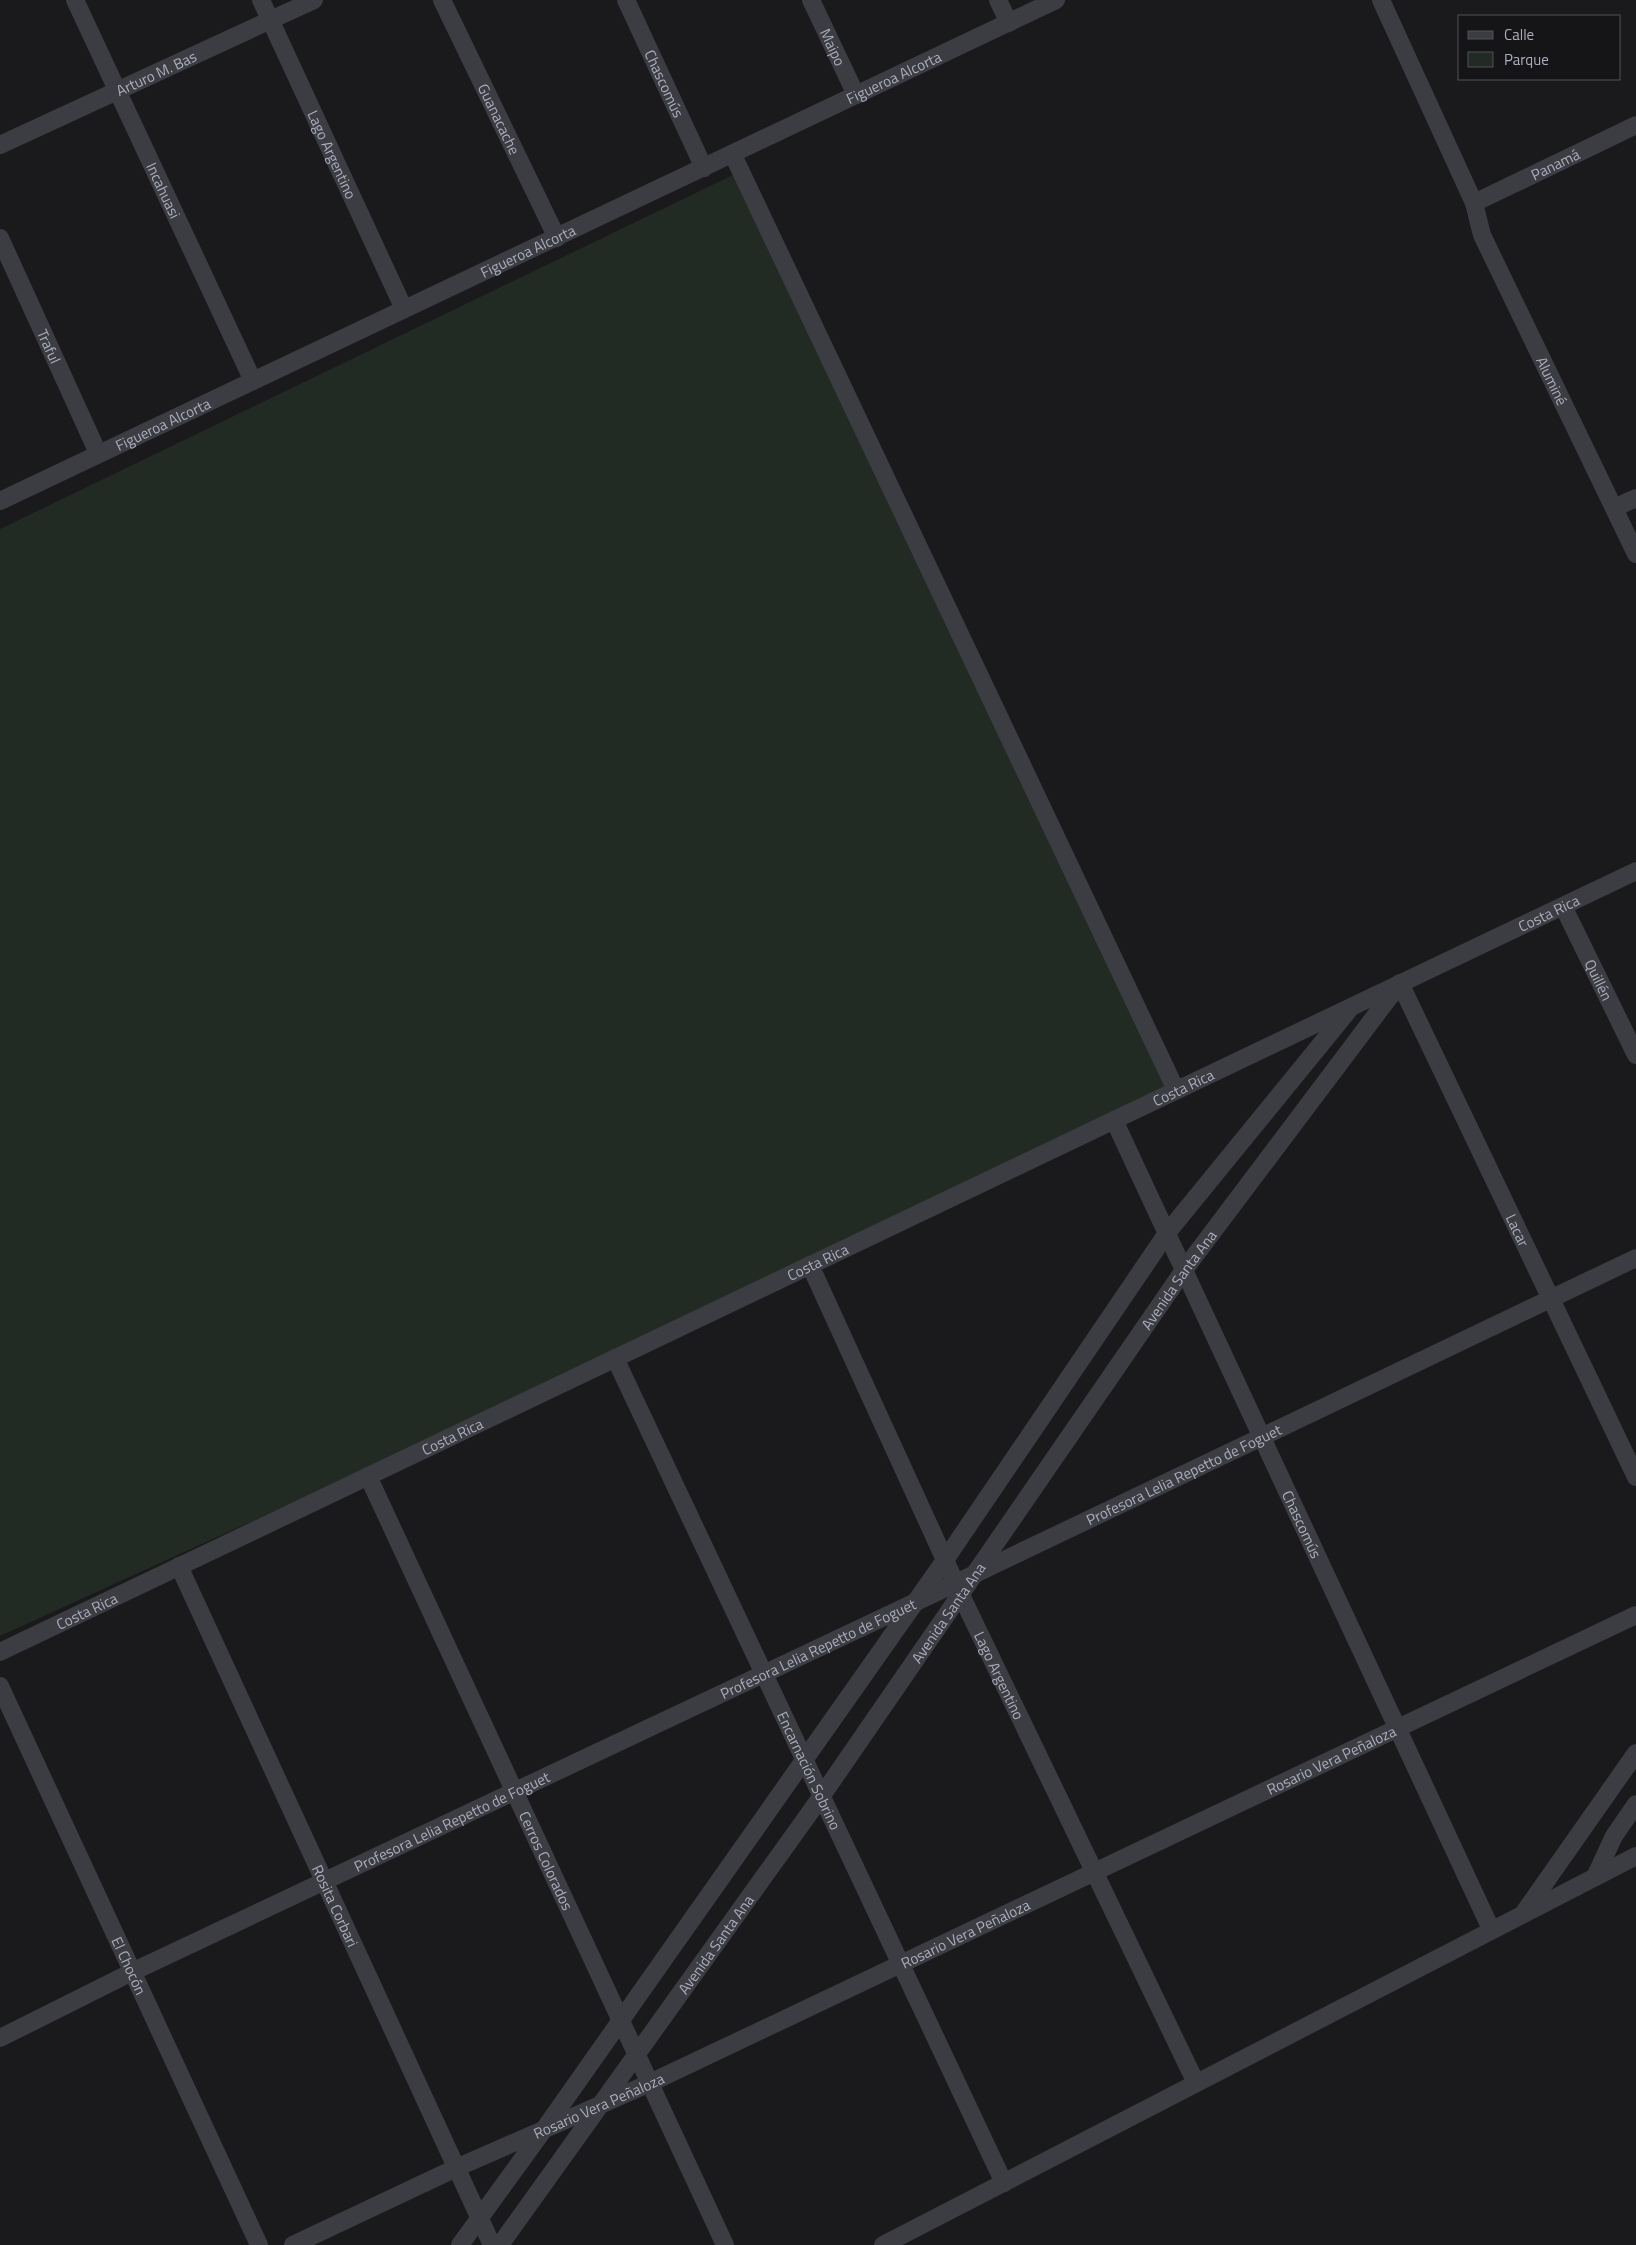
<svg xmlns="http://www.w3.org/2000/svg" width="1636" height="2245" font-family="'Titillium Web',sans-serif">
<rect width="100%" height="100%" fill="#1a191c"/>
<!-- green -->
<polygon fill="#212a23" points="741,171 1168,1087 360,1472 0,1636 0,529"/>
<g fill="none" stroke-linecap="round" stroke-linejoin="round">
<!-- street -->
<g stroke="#3c3c43" stroke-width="18">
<path id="s1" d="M 75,0 L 253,381"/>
<path id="s2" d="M 261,0 L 404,309"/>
<path id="s3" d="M 442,0 L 557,238"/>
<path id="s4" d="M 626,0 L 704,168"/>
<path id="s5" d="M 811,0 L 856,95"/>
<polyline points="998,0 1009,23"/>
<path id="s6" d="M 1381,0 L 1474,203 L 1482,235 L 1636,554"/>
<path id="s7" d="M 0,145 L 314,0"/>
<polyline points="733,155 1176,1090"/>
<path id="s8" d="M 1474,203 L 1636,125"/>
<path id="s9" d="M 0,238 L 98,453"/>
<path id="s10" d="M 0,501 L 1056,0"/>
<polyline points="1614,508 1636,498"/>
<path id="s11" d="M 1563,906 L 1636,1055"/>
<path id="s12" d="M 1114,1120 L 1491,1929"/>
<path id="s13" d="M 810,1265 L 961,1595 L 1196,2083"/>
<path id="s14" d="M 615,1358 L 1004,2183"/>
<path id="s15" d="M 368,1476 L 725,2245"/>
<path id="s16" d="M 179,1566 L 492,2245"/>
<path id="s17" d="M 0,1652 L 1636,871"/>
<path id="s18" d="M 0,1686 L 259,2245"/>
<polyline points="1595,1877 1614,1836 1636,1804"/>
<polyline points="1523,1914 1636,1753"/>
<path id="s19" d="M 0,2038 L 132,1972 L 956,1583 L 1636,1258"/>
<path id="s20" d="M 293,2245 L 456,2168 L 650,2083 L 1636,1615"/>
<polyline points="460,2245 545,2128 945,1560 1167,1233 1348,1011"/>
<path id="s21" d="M 500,2245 L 821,1797 L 1184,1270 L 1400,983 L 1636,1477"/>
<polyline points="883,2245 1636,1856"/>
</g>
</g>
<g text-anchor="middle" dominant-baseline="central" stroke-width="4" stroke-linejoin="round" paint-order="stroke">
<!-- street labels -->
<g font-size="15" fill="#abaebc" stroke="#151417">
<text stroke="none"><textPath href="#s5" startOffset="52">Maipo</textPath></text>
<text stroke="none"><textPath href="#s7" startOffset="172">Arturo M. Bas</textPath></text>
<text stroke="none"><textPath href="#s10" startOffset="989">Figueroa Alcorta</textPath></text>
<text stroke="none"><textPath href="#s4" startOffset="92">Chascomús</textPath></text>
<text stroke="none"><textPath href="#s3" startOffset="132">Guanacache</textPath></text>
<text stroke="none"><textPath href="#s2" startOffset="170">Lago Argentino</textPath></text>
<text stroke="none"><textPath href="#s8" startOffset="90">Panamá</textPath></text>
<text stroke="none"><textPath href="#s1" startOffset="210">Incahuasi</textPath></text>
<text stroke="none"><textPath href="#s10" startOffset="584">Figueroa Alcorta</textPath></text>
<text stroke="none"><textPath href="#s9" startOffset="119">Traful</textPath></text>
<text stroke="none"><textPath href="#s6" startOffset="418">Aluminé</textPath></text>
<text stroke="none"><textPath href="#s10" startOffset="180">Figueroa Alcorta</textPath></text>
<text stroke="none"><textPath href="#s17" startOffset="1716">Costa Rica</textPath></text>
<text stroke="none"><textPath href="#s11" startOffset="82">Quillén</textPath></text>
<text stroke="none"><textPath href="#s17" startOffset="1311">Costa Rica</textPath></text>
<text stroke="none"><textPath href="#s21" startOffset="1824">Lacar</textPath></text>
<text stroke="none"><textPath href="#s17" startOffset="906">Costa Rica</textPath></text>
<text stroke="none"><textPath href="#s21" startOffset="1180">Avenida Santa Ana</textPath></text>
<text stroke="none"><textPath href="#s17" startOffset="501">Costa Rica</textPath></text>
<text stroke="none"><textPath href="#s19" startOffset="1311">Profesora Lelia Repetto de Foguet</textPath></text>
<text stroke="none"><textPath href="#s12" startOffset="446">Chascomús</textPath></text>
<text stroke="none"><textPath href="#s17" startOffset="96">Costa Rica</textPath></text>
<text stroke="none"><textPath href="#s21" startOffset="775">Avenida Santa Ana</textPath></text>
<text stroke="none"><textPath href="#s19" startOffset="906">Profesora Lelia Repetto de Foguet</textPath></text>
<text stroke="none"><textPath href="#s13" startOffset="452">Lago Argentino</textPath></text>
<text stroke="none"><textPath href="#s20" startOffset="1146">Rosario Vera Peñaloza</textPath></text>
<text stroke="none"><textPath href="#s14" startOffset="456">Encarnación Sobrino</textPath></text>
<text stroke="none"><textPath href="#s19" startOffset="501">Profesora Lelia Repetto de Foguet</textPath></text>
<text stroke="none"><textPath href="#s15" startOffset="424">Cerros Colorados</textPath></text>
<text stroke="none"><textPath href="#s16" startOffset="374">Rosita Corbari</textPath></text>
<text stroke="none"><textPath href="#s20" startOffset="741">Rosario Vera Peñaloza</textPath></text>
<text stroke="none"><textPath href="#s21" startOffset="370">Avenida Santa Ana</textPath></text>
<text stroke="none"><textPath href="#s18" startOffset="308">El Chocón</textPath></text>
<text stroke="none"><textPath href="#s20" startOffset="336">Rosario Vera Peñaloza</textPath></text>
</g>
</g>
<!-- legend -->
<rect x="1458" y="15" width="162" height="65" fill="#151417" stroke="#515259"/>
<rect x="1468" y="31" width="25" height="8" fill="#3c3c43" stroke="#515259"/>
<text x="1504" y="40" font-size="15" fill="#abaebc">Calle</text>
<rect x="1468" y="52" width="25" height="15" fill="#212a23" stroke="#515259"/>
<text x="1504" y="65" font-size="15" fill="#abaebc">Parque</text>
</svg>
